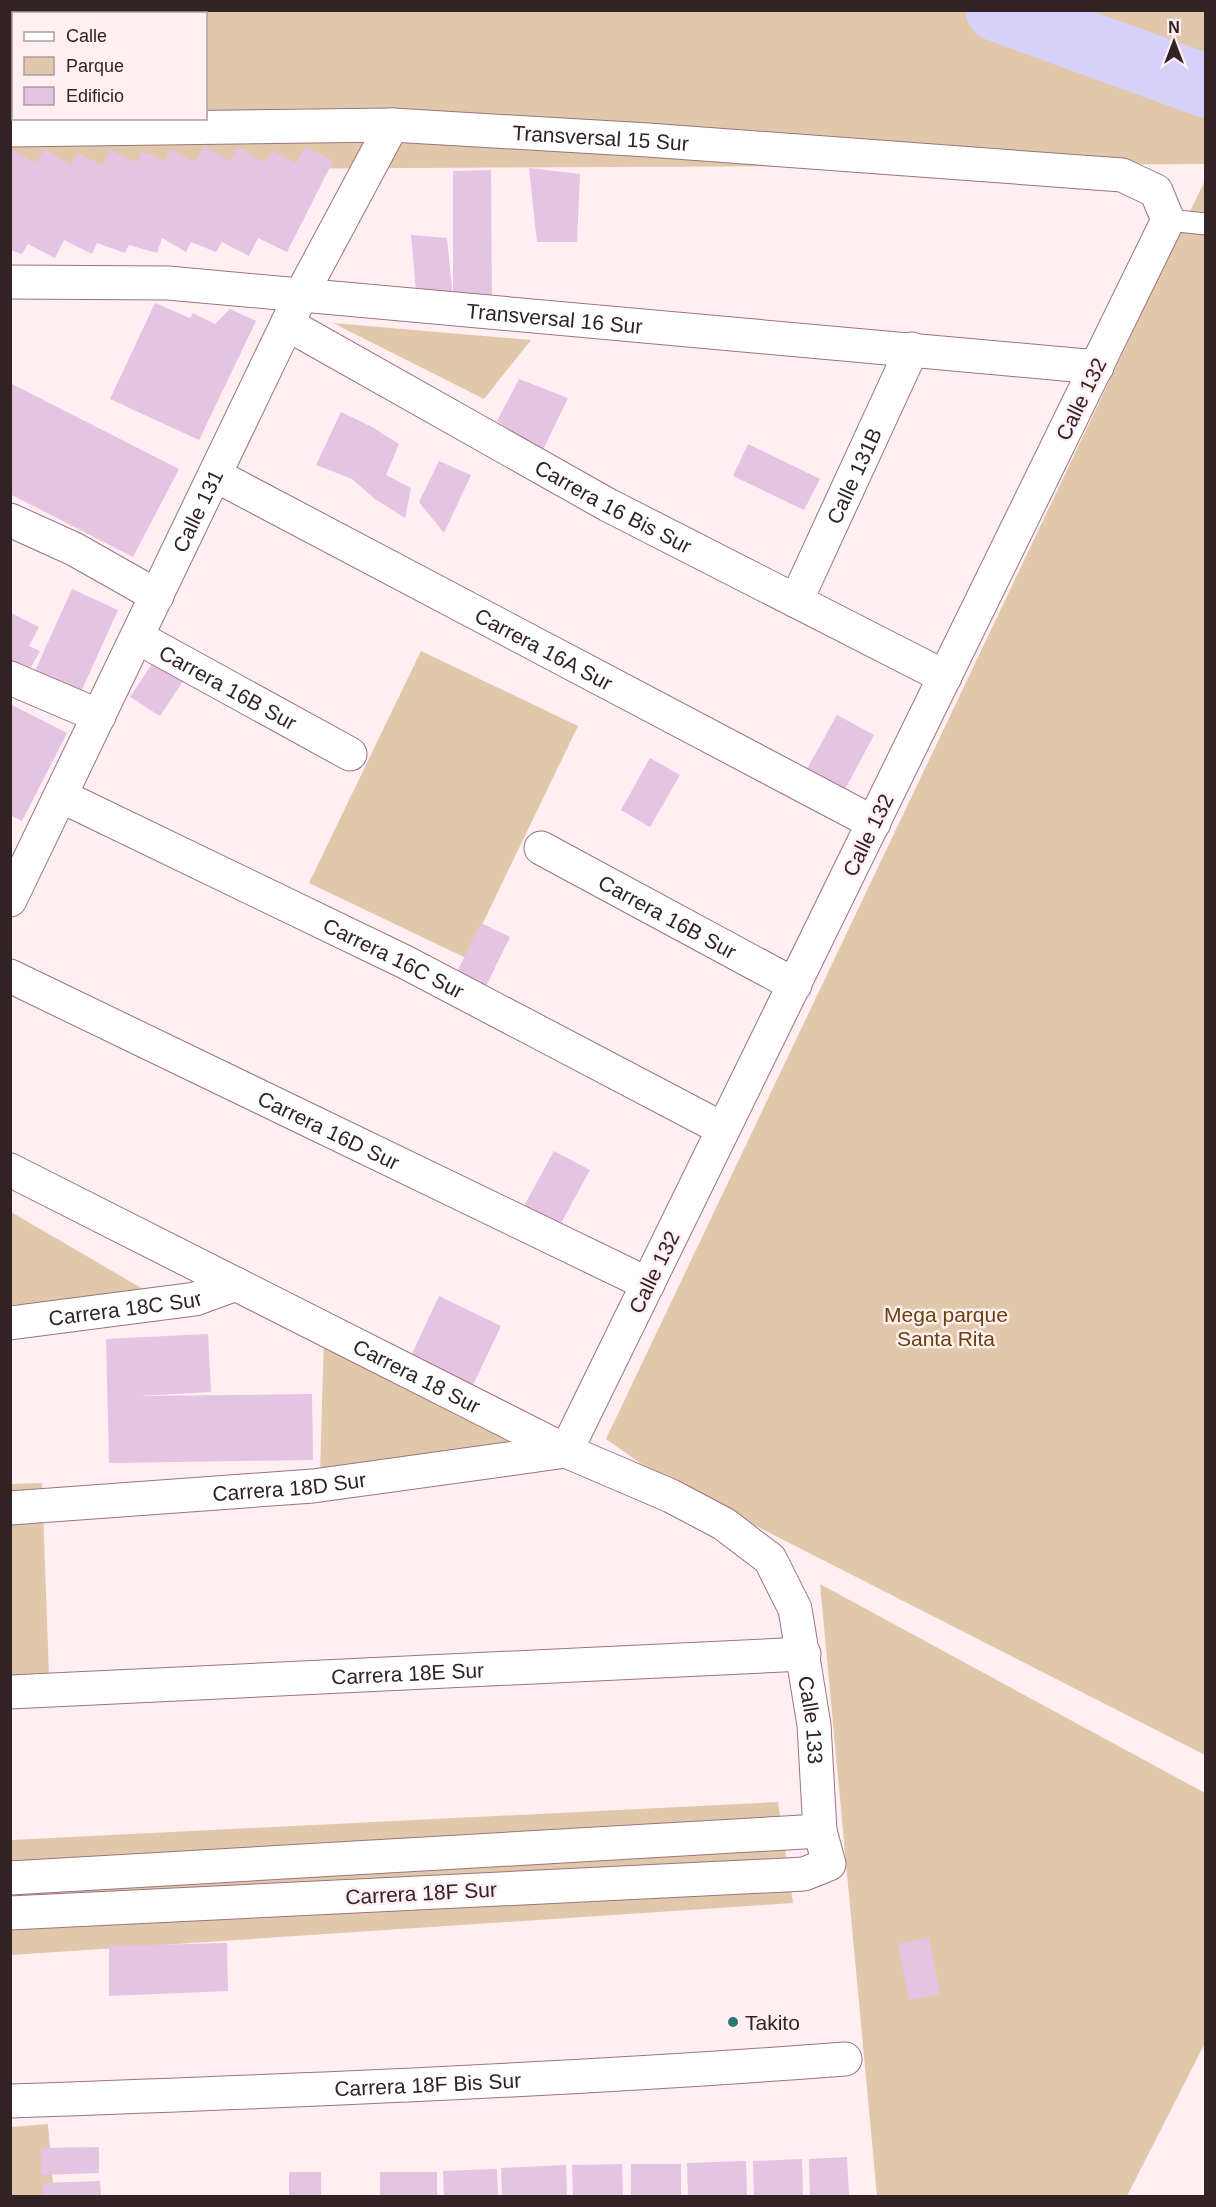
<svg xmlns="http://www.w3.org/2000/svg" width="1216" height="2207" font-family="Arial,sans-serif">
<rect width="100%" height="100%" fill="#ffeef2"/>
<!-- green -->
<g fill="#e2c8aa" fill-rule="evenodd">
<path d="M 10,11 L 1205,11 L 1205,164 L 11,170 ZM 14,14 L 206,14 L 206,118 L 14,118 Z"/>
<polygon points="1205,180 1205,1755 660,1477 606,1439"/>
<polygon points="333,323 531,340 484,399"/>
<polygon points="421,651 578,726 466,958 309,883"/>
<polygon points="11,1212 155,1296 11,1305"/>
<polygon points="324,1333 543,1443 320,1474"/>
<polygon points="42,1483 49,1675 11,1678 10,1484"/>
<polygon points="820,1584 1205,1793 1205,2043 1127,2196 877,2196"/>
<polygon points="778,1802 793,1903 11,1955 11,1840"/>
<polygon points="48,2124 54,2196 11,2196 11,2127"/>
</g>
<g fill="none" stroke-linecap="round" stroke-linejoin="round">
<!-- river -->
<polyline stroke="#d7d0f9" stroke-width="63" points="997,10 1206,86"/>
</g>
<!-- building -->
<g fill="#e5c3e3">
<polygon points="204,146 230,161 239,147 265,163 272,151 296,163 305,147 333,161 287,252 258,238 249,256 222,242 216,252 191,242 186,252 162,238 157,253 129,245 125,253 97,243 92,254 64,240 55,258 28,244 22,254 10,250 10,149 36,163 45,149 71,165 78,153 102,166 110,150 137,163 142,151 165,161 170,149 195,162"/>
<polygon points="529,168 580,174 577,242 537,242"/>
<polygon points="491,170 492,300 417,302 411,235 447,238 453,298 453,171"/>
<polygon points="155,303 190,318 193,313 215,324 230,309 256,321 199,440 110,399"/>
<polygon points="519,379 568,398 541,454 497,421"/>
<polygon points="10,383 179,469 133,557 10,494"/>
<polygon points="341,412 372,427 399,444 386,475 411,488 405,518 375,499 352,479 316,465"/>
<polygon points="748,444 820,479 804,510 733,476"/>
<polygon points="439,461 471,475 444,533 419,502"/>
<polygon points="72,589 118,610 80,694 34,673"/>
<polygon points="11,613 39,627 29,646 40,651 26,676 10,669"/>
<polygon points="153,662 183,681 160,716 130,697"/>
<polygon points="10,704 67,733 22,821 10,815"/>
<polygon points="837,715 874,735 841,797 803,776"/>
<polygon points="650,758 680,775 650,827 621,810"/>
<polygon points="481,923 510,937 485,988 456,974"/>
<polygon points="554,1151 590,1170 560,1225 524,1206"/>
<polygon points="439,1296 501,1326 472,1387 410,1358"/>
<polygon points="208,1334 211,1392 137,1396 312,1394 313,1460 109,1463 106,1339"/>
<polygon points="929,1938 940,1994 909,2000 898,1944"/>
<polygon points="227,1943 228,1991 109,1996 109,1946"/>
<polygon points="99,2147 99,2173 41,2175 41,2148"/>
<polygon points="847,2157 849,2196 810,2196 809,2159"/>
<polygon points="802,2159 803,2196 754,2196 753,2161"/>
<polygon points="746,2161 747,2196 688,2196 687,2163"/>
<polygon points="622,2164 623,2196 573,2196 572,2165"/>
<rect x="631" y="2164" width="50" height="32"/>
<polygon points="566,2165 567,2196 502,2196 501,2168"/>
<polygon points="497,2169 498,2196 444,2196 443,2171"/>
<rect x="289" y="2172" width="32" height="24"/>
<rect x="380" y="2172" width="57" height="24"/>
<polygon points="100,2181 101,2196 43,2196 43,2183"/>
</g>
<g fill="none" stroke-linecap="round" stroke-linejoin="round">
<!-- service casing -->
<g stroke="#9a747e" stroke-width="23">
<polyline id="service" points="1168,220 1206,224"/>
</g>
<!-- minor casing -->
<g stroke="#9a747e" stroke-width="35">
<g id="minor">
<path id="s1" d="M 10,130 L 392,125 L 648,140 L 1122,175 L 1156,191 L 1168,220 L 566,1451"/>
<path id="s2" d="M 10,282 L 168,283 L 1097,367"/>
<path id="s3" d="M 287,324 L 608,505 L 945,677"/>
<path id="s4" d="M 215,475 L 874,823"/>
<polyline points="10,520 74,549 157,596"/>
<path id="s5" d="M 796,601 L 912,349"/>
<path id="s6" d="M 137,637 L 350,754"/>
<polyline points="10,678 99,716"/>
<path id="s7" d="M 61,796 L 405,962 L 723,1129"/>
<path id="s8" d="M 541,848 L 795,985"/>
<path id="s9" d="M 10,900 L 301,295 L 392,125"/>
<path id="s10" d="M 10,976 L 648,1284"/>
<path id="s11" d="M 10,1170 L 566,1451 L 671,1496 L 724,1524 L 770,1559 L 795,1609 L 814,1725 L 820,1831 L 829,1864 L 804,1874 L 786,1875 L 10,1913"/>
<path id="s12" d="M 10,1323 L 195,1299 L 236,1284"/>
<path id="s13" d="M 10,1508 L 313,1486 L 566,1451"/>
<path id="s14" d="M 10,1692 L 804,1654"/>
<polyline points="10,1878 820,1831"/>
<path id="s15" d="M 10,2101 C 289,2091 567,2080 845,2059"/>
</g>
</g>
<!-- service -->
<use href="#service" stroke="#fff" stroke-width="21"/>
<!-- minor -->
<use href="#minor" stroke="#fff" stroke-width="33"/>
</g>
<!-- markers -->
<circle fill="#2c7571" stroke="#ffeef2" stroke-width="2" cx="733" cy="2022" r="6"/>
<g text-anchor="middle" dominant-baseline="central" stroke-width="5" stroke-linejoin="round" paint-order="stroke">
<!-- street labels -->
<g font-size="21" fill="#312226" stroke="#ffeef2">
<text stroke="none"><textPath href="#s1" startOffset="591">Transversal 15 Sur</textPath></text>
<text stroke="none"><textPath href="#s2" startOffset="546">Transversal 16 Sur</textPath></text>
<text transform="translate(1081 399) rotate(-64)">Calle 132</text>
<text stroke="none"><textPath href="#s5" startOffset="138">Calle 131B</textPath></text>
<text stroke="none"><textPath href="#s3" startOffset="374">Carrera 16 Bis Sur</textPath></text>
<text stroke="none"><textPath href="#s9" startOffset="432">Calle 131</textPath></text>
<text stroke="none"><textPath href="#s4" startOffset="372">Carrera 16A Sur</textPath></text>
<text stroke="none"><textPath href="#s6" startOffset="104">Carrera 16B Sur</textPath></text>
<text transform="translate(868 835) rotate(-64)">Calle 132</text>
<text stroke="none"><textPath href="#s8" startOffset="144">Carrera 16B Sur</textPath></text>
<text stroke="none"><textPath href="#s7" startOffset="370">Carrera 16C Sur</textPath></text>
<text stroke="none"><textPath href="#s10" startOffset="354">Carrera 16D Sur</textPath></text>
<text transform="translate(654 1272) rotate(-64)">Calle 132</text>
<text stroke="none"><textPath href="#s12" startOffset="116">Carrera 18C Sur</textPath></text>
<text stroke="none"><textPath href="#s11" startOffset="456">Carrera 18 Sur</textPath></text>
<text stroke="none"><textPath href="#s13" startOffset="280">Carrera 18D Sur</textPath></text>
<text stroke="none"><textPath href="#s14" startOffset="398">Carrera 18E Sur</textPath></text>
<text stroke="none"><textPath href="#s11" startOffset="1023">Calle 133</textPath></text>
<text transform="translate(421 1893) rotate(-3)">Carrera 18F Sur</text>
<text stroke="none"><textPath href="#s15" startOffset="418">Carrera 18F Bis Sur</textPath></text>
</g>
<!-- park labels -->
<g font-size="21" fill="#694204" stroke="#ffeef2">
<text x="946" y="1314">Mega parque<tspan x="946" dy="24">Santa Rita</tspan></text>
</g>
<!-- poi labels -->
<g font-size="21" fill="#312226" stroke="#ffeef2" text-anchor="start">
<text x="745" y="2022">Takito</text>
</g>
</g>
<!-- border -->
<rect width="1216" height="2207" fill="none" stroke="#312226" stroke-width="24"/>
<!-- legend -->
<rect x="12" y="12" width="195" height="108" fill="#ffeef2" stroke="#ad9ca0" stroke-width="1.5"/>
<rect x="24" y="32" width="30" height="9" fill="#ffffff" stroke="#ad9ca0" stroke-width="1.5"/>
<text x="66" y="42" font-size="18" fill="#312226">Calle</text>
<rect x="24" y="57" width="30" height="18" fill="#e2c8aa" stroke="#ad9ca0" stroke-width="1.5"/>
<text x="66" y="72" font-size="18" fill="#312226">Parque</text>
<rect x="24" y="87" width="30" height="18" fill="#e5c3e3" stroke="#ad9ca0" stroke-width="1.5"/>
<text x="66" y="102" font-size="18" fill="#312226">Edificio</text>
<!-- north arrow -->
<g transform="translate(1174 42)" stroke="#ffeef2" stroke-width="4.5" paint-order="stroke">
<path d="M0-4.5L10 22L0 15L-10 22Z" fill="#312226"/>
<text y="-9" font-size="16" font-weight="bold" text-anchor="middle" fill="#312226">N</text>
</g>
</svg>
